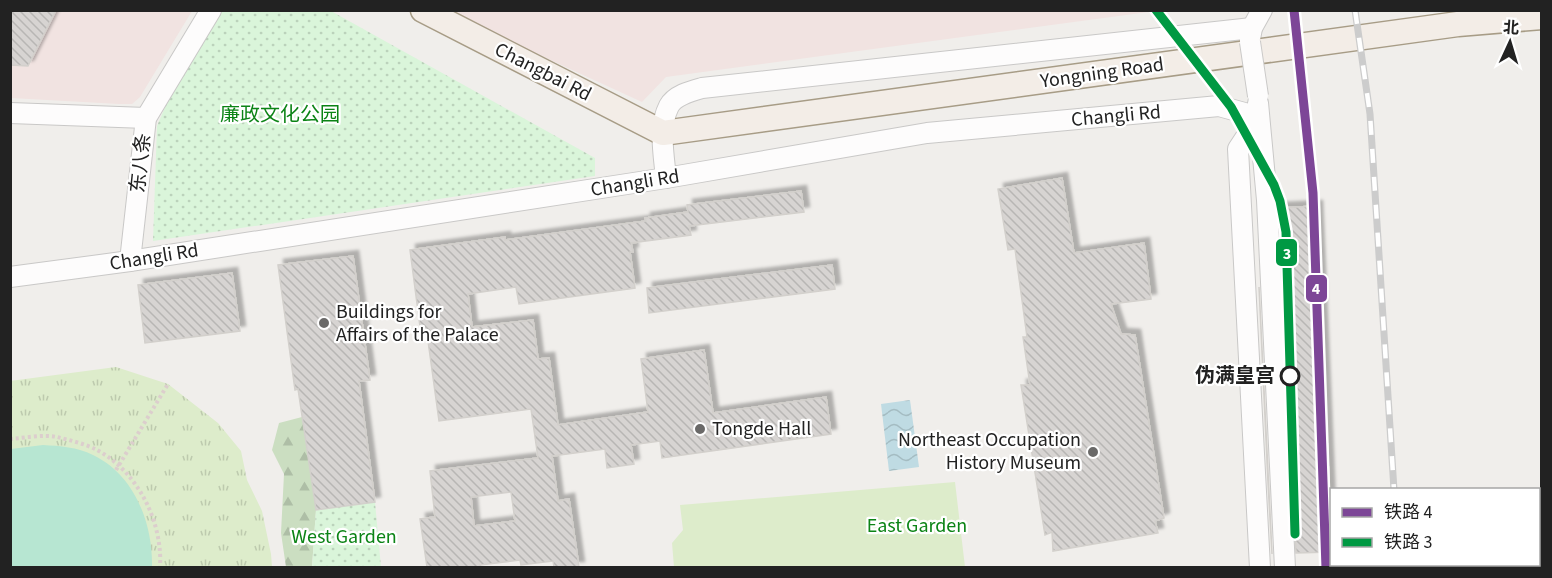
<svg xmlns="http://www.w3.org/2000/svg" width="1552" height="578" font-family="'Source Sans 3','Noto Sans SC',sans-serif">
<defs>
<pattern id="grass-tufts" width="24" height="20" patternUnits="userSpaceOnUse" patternTransform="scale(1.5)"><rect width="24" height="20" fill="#ddeccb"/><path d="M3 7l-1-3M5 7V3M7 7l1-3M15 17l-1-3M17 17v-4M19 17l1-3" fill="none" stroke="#bdcaae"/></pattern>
<pattern id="forest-firs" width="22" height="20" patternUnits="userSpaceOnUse" patternTransform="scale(1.5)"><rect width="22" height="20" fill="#cbdec1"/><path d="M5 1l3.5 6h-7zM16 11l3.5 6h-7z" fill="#aebea6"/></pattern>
<pattern id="park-dots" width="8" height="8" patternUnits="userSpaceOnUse" patternTransform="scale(1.5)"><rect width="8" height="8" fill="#daf5da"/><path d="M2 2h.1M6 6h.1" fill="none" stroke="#bbd2bb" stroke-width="1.8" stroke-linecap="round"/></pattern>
<pattern id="water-waves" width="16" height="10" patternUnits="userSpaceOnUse" patternTransform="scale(1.5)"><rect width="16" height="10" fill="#bfdbe3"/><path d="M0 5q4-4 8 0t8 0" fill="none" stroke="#a4bcc2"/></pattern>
<pattern id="building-back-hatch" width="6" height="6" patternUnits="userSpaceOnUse" patternTransform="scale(1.5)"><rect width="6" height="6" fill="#d7d4d2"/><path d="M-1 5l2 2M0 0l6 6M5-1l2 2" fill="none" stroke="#b8b6b4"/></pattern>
<filter id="shadow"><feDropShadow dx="5.5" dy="-5.5" stdDeviation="1.5" flood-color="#0004"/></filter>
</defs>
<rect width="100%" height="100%" fill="#f0eeeb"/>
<!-- commercial -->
<g fill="#f1e3e1">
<polygon points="10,11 192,11 140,97 132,104 119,104 11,98"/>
<polygon points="444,11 1156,11 666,77 642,102"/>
</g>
<!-- grass -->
<polygon fill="url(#grass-tufts)" points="116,367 168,384 218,423 241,451 247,480 262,511 271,554 272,567 11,567 10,381"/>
<!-- forest -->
<polygon fill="url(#forest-firs)" points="302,417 316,510 312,567 286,567 281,533 284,474 272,450 279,423"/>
<!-- park -->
<g fill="url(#park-dots)">
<polygon points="221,11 331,11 595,158 595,176 153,241 157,126 168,100"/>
<polygon points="375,502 381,567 312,568 316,510"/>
</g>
<!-- garden -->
<polygon fill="#ddeccb" points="955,482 965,567 674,567 672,543 683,530 680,505"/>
<!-- pitch -->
<path fill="#b7e6d2" d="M 43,445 C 60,446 77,447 93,455 C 135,475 153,524 152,567 L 11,567 L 11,449 Z"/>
<!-- water -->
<polygon fill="url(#water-waves)" points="910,400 919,467 889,471 881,404"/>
<!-- building -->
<g fill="url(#building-back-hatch)" stroke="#d3d0cc" stroke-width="1.5" fill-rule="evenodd" filter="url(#shadow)">
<polygon points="10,10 56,10 28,66 10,65"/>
<polygon points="1062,178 1074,253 1144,243 1151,299 1111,304 1121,334 1135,335 1164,518 1155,521 1158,533 1053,551 1052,532 1045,535 1021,385 1030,385 1023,337 1027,337 1015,249 1008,250 998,189"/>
<path d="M 801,191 L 804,212 L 689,226 L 691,235 L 631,243 L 633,252 L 630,252 L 635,288 L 519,304 L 516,287 L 468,294 L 472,327 L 533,320 L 538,359 L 549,358 L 558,425 L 648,412 L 641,359 L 704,350 L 713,413 L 826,397 L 831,434 L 662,458 L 660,441 L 631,445 L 634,464 L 607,468 L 605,449 L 552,456 L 558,501 L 569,499 L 579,567 L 554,567 L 553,561 L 521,565 L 520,560 L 480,565 L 481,567 L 427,567 L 420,519 L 435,517 L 430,471 L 538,458 L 531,409 L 439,421 L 428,341 L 422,342 L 410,250 L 505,237 L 505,240 L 646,221 L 645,218 L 688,212 L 687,205 ZM 511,492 L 515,521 L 474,526 L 471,497 Z"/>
<polygon points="1317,206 1332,552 1296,553 1279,208"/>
<polygon points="353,256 370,380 359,381 375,502 316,510 298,389 295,390 278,265"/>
<polygon points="832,265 835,289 649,313 647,288"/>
<polygon points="232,273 240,331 145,343 138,285"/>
<polygon points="1259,287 1272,554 1268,482"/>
</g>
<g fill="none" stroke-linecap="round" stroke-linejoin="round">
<!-- minor casing -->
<g stroke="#c9c8c7" stroke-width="22">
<g id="minor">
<polyline points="1250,39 1252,28 1262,10"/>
<polyline points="1258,103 1267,200 1285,568"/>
<polyline points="10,113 146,118"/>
<polyline points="1259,117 1238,149 1260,568"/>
<path d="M 666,178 C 664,156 658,127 669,106 C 675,95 691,91 702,88 L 1252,28"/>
<polyline points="130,261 146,118 211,10"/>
<polyline points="10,277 130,261 666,178 927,133 1219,106 1259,117"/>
</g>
</g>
<!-- major casing -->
<g stroke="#a79c86" stroke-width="27">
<polyline id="major" points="423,10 663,133 1458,24 1542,17"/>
</g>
<!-- path -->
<g stroke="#dccecd" stroke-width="4" stroke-dasharray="3 3" stroke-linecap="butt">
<path d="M 10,439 C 25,438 43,434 57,437 C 69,440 86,444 97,450 C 138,472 163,522 160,568"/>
<polyline points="116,470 168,384"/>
</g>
<!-- minor -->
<use href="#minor" stroke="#fdfcfc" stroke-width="20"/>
<!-- major -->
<use href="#major" stroke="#f3ede7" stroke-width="24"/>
<!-- rail casing -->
<g stroke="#ccc" stroke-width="7">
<g id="rail">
<polyline points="1355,10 1370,114 1394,490"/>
<polyline points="1400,564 1400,568"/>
</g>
</g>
<!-- rail -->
<use href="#rail" stroke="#fff" stroke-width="4.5" stroke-dasharray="14" stroke-linecap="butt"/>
<!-- minor-bridge casing -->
<g stroke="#c9c8c7" stroke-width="22" stroke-linecap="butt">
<polyline id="minor-bridge" points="1250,42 1258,96"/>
</g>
<!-- minor-bridge -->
<use href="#minor-bridge" stroke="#fdfcfc" stroke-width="20"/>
<!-- rail-1 casing -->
<g stroke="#fff" stroke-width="14">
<polyline id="rail-1" points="1294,10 1313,193 1326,568"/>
</g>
<!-- rail-2 casing -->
<g stroke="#fff" stroke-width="14">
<polyline id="rail-2" points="1156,10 1231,107 1274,185 1280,201 1286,232 1295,534"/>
</g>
<!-- rail-1 -->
<use href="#rail-1" stroke="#7d4697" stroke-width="9"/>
<!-- rail-2 -->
<use href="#rail-2" stroke="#009943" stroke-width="9"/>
</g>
<!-- markers -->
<g fill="#6a6968" stroke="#fff" stroke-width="2">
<circle cx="324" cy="323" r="6"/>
<circle cx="700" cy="429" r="6"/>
<circle cx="1093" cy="452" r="6"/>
</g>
<circle fill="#fff" stroke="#222" stroke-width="3" cx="1290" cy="376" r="9"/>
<g text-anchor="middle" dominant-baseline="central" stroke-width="4.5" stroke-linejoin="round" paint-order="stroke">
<!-- street labels -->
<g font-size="20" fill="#222" stroke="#fff">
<text transform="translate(543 72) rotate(27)">Changbai Rd</text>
<text transform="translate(1102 73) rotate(-8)">Yongning Road</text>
<text transform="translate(1116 116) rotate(-5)">Changli Rd</text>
<text transform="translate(141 163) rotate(-84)">东八条</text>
<text transform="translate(635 183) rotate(-9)">Changli Rd</text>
<text transform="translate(154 257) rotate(-9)">Changli Rd</text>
</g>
<!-- park labels -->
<g font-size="20" fill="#0c8416" stroke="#fff">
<text x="280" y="115">廉政文化公园</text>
<text x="917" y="526">East Garden</text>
<text x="344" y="537">West Garden</text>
</g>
<!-- poi labels -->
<g font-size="20" fill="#222" stroke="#fff" text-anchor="start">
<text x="336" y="312">Buildings for<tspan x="336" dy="23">Affairs of the Palace</tspan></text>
<text x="712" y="429">Tongde Hall</text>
<text x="1081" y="440" text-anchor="end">Northeast Occupation<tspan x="1081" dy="23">History Museum</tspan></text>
</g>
<!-- stop labels -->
<g font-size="20" font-weight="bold" fill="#222" stroke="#fff" text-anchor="end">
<text x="1275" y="376">伪满皇宫</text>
</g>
</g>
<g stroke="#fff" stroke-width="2">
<rect x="1275" y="238" width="23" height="29" rx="6" fill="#009943"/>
<rect x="1305" y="274" width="23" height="29" rx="6" fill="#7d4697"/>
</g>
<g font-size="16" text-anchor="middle" font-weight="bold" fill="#fff">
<text x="1287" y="259">3</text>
<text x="1316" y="294">4</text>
</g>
<!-- border -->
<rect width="1552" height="578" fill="none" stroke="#222222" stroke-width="24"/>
<!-- legend -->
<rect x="1330" y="488" width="210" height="78" fill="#ffffff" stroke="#a7a7a7" stroke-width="1.5"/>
<rect x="1342" y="508" width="30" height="9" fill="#7d4697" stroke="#a7a7a7" stroke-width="1.5"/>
<text x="1384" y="518" font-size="18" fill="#222222">铁路 4</text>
<rect x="1342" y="538" width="30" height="9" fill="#009943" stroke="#a7a7a7" stroke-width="1.5"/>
<text x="1384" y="548" font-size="18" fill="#222222">铁路 3</text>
<!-- north arrow -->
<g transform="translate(1510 42) rotate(4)" stroke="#ffffff" stroke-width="4.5" paint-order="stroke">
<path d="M0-4.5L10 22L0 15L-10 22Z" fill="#222222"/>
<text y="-9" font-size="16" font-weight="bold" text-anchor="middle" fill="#222222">北</text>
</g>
</svg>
